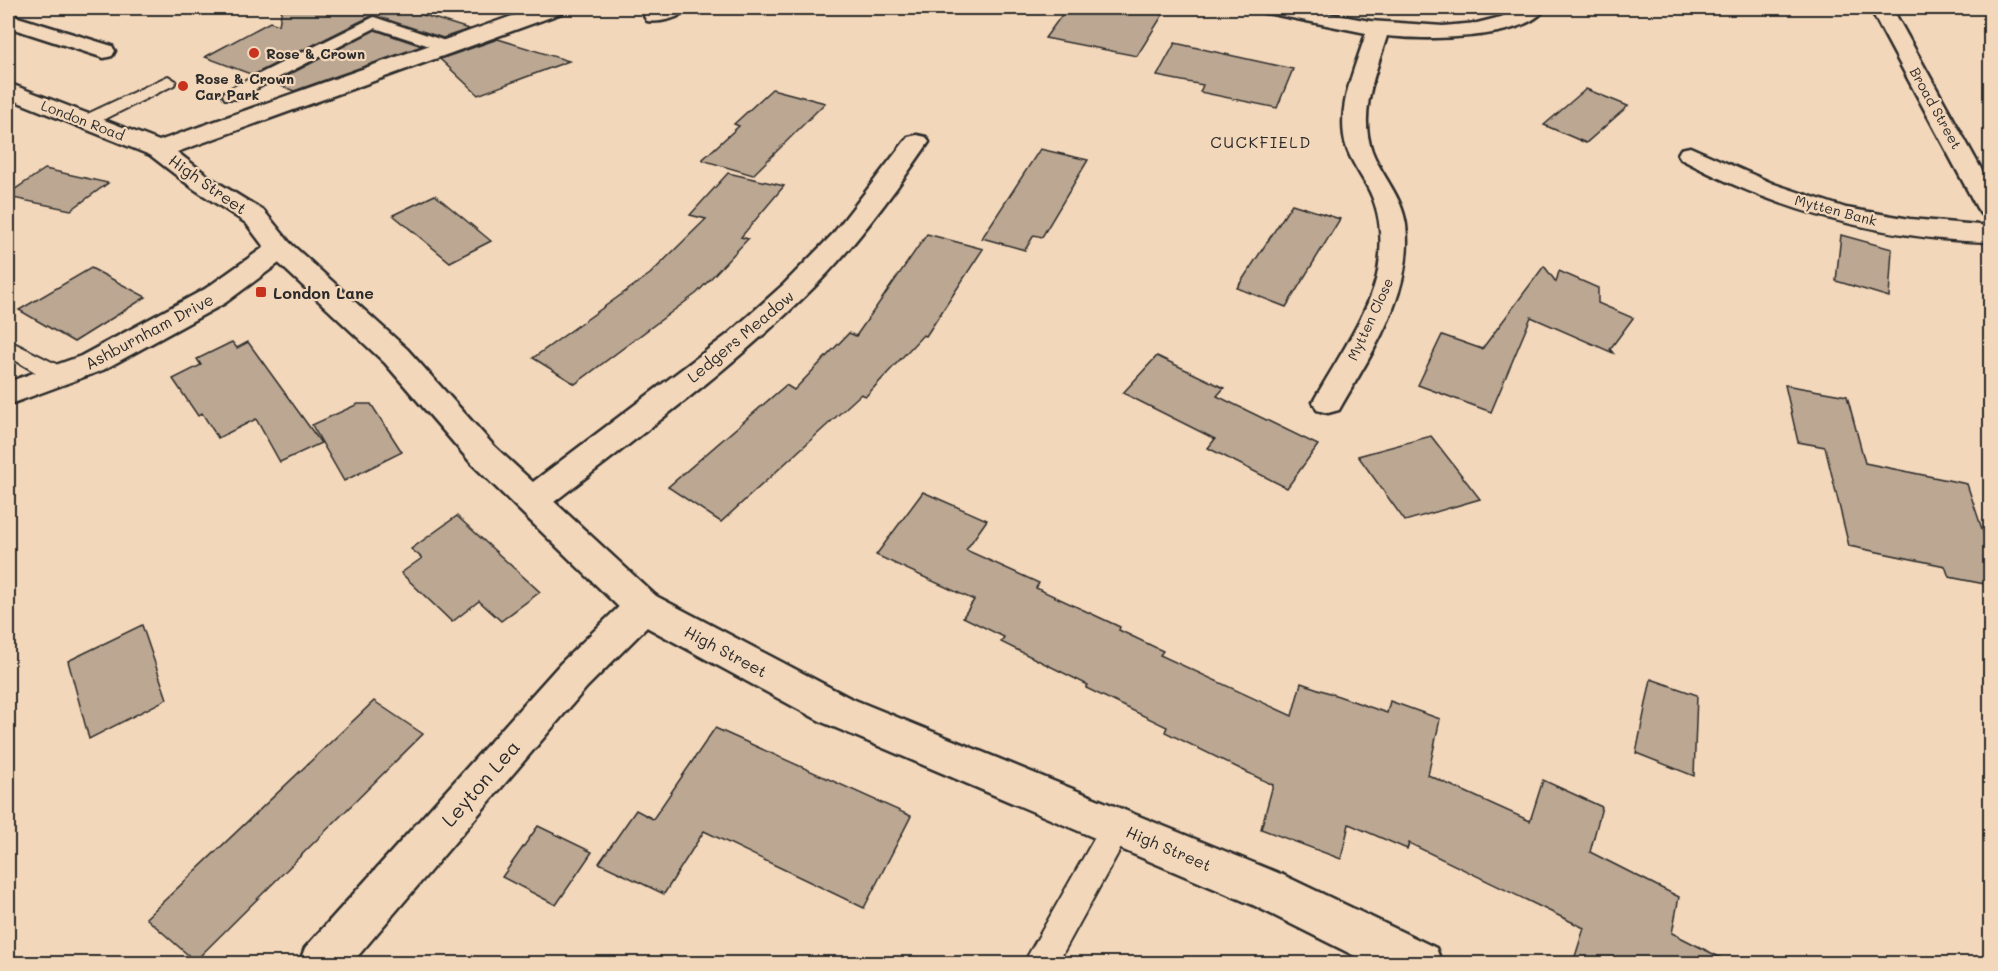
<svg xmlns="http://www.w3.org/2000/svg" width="1998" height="971" font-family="Mali,sans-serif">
<rect width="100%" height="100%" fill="#f3d7ba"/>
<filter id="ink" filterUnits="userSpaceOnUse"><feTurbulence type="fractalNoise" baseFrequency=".0167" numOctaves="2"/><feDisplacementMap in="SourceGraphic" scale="12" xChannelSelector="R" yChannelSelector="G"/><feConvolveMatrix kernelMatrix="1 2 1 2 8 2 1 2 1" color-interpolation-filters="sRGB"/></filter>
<g filter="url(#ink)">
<!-- building -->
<g fill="#bba792" stroke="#2b2b2b" stroke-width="1.5">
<polygon points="282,8 401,8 469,29 443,38 373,15 253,75 205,57 270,22 279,25"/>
<polygon points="1067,8 1094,8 1121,13 1128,8 1167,8 1137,56 1045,38"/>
<polygon points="375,30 422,46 294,91 273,83"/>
<polygon points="498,39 569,61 478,95 440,59"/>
<polygon points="1175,43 1293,69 1277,108 1200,92 1203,85 1157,76"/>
<polygon points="772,89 825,103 753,175 702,160 739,126 734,124"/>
<polygon points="1586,89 1628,106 1586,143 1544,125"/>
<polygon points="1040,149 1088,160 1042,237 1034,235 1025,250 982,238"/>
<polygon points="45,169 108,183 71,210 8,197 8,194"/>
<polygon points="728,173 784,186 741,237 748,239 697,293 575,384 533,358 650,274 706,219 690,215"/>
<polygon points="435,195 491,241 450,262 393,215"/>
<polygon points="1292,204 1340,219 1286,307 1237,288"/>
<polygon points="927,234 983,249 926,336 923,335 866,396 861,394 721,522 668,487 786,385 794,390 849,333 856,336"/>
<polygon points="1841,235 1892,249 1889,297 1836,281"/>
<polygon points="1544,266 1556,282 1559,271 1598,288 1598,303 1633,318 1610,349 1613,353 1531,317 1491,412 1418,385 1442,335 1482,349"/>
<polygon points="91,268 146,297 74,342 19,310"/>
<polygon points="232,342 237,348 248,342 321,443 280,462 256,419 218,438 202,413 198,416 173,379 201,365 197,359"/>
<polygon points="1157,356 1224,388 1217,396 1318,445 1287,488 1208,448 1215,439 1123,393"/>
<polygon points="1785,385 1847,396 1865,463 1967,484 1990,553 1990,585 1949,577 1945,566 1849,546 1825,447 1798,442"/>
<polygon points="358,404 371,404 402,452 344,481 312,425"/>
<polygon points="1431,436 1480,499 1405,521 1358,456"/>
<polygon points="923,492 987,520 966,550 1039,583 1036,588 1120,627 1119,630 1163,651 1160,655 1292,716 1301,683 1387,713 1390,701 1440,719 1428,775 1530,821 1543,780 1602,807 1590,852 1679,897 1672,933 1731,963 1573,963 1584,928 1409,843 1407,849 1349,824 1341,859 1261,829 1273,785 1165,732 1167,727 1086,688 1088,685 1001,642 1004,637 963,617 974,600 876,555"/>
<polygon points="457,516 540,592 501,621 479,601 452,622 401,573 422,558 411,549"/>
<polygon points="142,625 167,699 89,739 68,661"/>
<polygon points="1651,679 1697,695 1694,776 1636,753"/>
<polygon points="374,701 423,734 195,961 146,918"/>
<polygon points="715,728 911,816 864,908 704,831 664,894 599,863 636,810 653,819"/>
<polygon points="538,826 592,852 556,905 502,877"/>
</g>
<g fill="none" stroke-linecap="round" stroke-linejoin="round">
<!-- service casing -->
<g stroke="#2b2b2b" stroke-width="4">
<g id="service">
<polygon points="374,17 454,44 456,47 448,52 375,28 237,99 225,99 223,95 225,91"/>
<polygon points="168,76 176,81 174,85 93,125 81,125 78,121 81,117"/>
<polygon points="8,340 68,370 71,376 68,382 60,384 52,382 8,356"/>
<polygon points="1118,811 1129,816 1133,826 1057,964 1023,964 1107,816"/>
</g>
</g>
<!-- minor casing -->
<g stroke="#2b2b2b" stroke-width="5">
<g id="minor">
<path d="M 659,8 L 689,8 C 682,18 659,23 647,21 L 644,16 L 647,11 Z"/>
<path d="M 1261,8 L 1298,8 L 1370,21 L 1443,26 L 1477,23 L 1501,17 L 1520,8 L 1546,8 C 1523,41 1424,40 1387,36 C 1376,72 1358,113 1372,151 C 1382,177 1402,196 1406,225 C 1414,293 1371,354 1339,410 L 1328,413 L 1317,410 L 1313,402 C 1333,366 1371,311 1378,271 C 1383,242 1381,211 1367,186 C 1358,170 1346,154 1344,136 C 1339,101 1356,66 1366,33 L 1272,14 L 1264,13 Z"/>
<polygon points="8,14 112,46 115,51 112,56 104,58 8,27"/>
<path d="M 917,135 L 926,137 L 929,142 C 891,197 851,252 803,298 C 724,375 632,441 545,509 L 533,513 L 521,509 L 516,500 L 521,491 L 727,335 L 784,284 L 832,235 L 908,137 Z"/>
<path d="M 1690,147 L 1774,184 L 1846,208 L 1910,219 L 1990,226 L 1990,242 C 1881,239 1778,211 1681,159 L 1678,154 L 1681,149 Z"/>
<polygon points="280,240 290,243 294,249 290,255 225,303 103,370 8,405 8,382 81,356 205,289 270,243"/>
<polygon points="643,592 656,596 661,607 656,618 587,687 351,964 299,964 305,948 561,663 630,596"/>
</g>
</g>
<!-- tertiary casing -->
<g stroke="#2b2b2b" stroke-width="5">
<polygon id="tertiary" points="1870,8 1892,8 1990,185 1990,216 1981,214 1977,208"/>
</g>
<!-- secondary casing -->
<g stroke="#2b2b2b" stroke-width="5">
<polygon id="secondary" points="535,8 565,8 562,13 177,152 212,179 264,211 290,243 407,349 494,446 656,596 850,698 1283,875 1436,948 1442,964 1371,964 1253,905 822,722 630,618 472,464 385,363 270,255 246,223 194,189 150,155 8,98 8,83 159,141"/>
</g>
<!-- service -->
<use href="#service" fill="#f3d7ba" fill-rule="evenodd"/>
<!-- minor -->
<use href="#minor" fill="#f3d7ba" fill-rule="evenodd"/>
<!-- tertiary -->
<use href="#tertiary" fill="#f3d7ba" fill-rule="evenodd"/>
<!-- secondary -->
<use href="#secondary" fill="#f3d7ba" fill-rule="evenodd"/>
</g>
</g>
<!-- markers -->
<g fill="#c8321e" stroke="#f3d7ba" stroke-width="2">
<circle cx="254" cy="53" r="6"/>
<circle cx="183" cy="86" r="6"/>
<rect x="255" y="286" width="12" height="12" rx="3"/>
</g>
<g text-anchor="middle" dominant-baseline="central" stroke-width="4.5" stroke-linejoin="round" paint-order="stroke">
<!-- far-poi labels -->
<g font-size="14" font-weight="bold" fill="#2b2b2b" stroke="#f3d7ba" text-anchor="start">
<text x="266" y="53">Rose &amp; Crown</text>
<text x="195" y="78">Rose &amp; Crown<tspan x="195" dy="16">Car Park</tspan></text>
</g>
<!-- far-street labels -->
<g font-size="14" fill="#2b2b2b" stroke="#f3d7ba">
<text transform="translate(1936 108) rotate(61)">Broad Street</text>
<text transform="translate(83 120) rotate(21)">London Road</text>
<text transform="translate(1836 210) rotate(15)">Mytten Bank</text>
<text transform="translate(1370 319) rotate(-65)">Mytten Close</text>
</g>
<!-- far-quarter labels -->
<g font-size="16" letter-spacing="1.5" fill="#2b2b2b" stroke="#f3d7ba">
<text x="1261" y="141">CUCKFIELD</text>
</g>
<!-- street labels -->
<g font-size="16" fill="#2b2b2b" stroke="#f3d7ba">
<text transform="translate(208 184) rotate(35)">High Street</text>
<text transform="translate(149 331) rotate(-28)">Ashburnham Drive</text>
<text transform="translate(740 336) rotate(-40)">Ledgers Meadow</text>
<text transform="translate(726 651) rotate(28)">High Street</text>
<text transform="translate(1169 848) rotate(23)">High Street</text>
</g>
<!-- poi labels -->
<g font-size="16" font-weight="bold" fill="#2b2b2b" stroke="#f3d7ba" text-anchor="start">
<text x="273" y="292">London Lane</text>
</g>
<!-- near-street labels -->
<g font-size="20" fill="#2b2b2b" stroke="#f3d7ba">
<text transform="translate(480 783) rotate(-49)">Leyton Lea</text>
</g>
</g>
<!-- margin -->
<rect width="1998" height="971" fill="none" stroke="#f3d7ba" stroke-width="30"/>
<rect x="15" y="15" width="1968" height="941" fill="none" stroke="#2b2b2b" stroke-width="2" filter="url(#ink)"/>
</svg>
